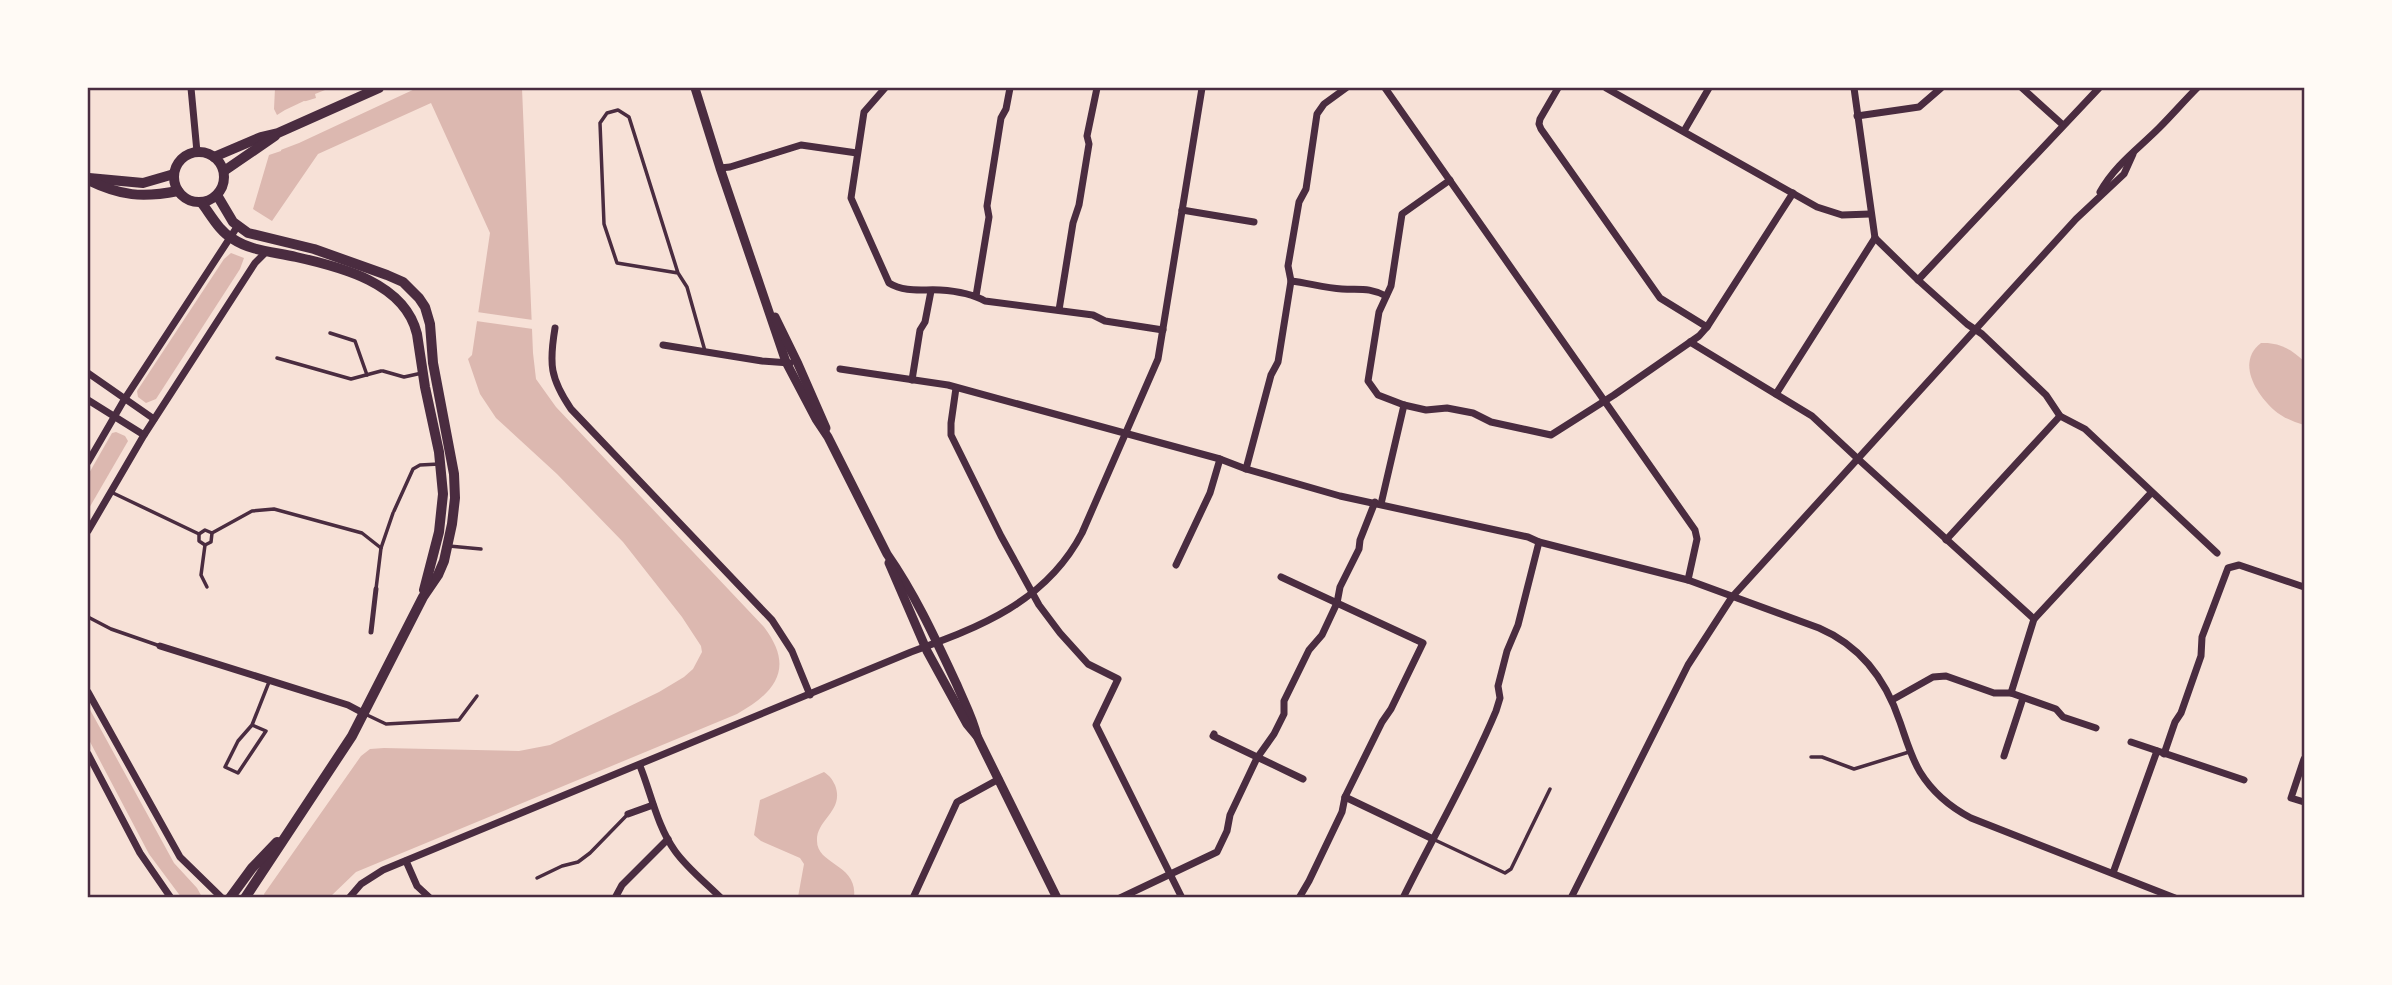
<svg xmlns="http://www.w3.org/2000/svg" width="2392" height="985" font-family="'Source Serif 4',serif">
<rect width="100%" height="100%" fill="#f7e1d7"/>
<!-- water -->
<g fill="#dcb8b0">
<path d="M 275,88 L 330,88 L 315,94 L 316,98 L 303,102 L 296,142 L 299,143 L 417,88 L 522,88 L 533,353 L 536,379 L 556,407 L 764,627 C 795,668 776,692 737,714 L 356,872 L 330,897 L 265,897 L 264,894 L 361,756 L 370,749 L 384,748 L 519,751 L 550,745 L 659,692 L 684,677 L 693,669 L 702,652 L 701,646 L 682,617 L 623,542 L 557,474 L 496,418 L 480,394 L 468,359 L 472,355 L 490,233 L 431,103 L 318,154 L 272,221 L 253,209 L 269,155 L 281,151 L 288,110 L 285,110 L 277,115 L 274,109 Z"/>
<polygon points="231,253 244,258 240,269 156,399 146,403 138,397 137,391 224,259"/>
<path d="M 2261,343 C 2279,342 2291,349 2304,361 L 2304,425 C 2294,422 2283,418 2274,410 C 2256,394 2236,362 2261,343 Z"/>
<polygon points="116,432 125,436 128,441 88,510 88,475 112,433"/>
<polygon points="88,706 174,863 197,888 202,897 181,897 149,854 88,738"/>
<path d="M 824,772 C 830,776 832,779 835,785 C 845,811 816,819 817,841 C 817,865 858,864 854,897 L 798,897 L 804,864 L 800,858 L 761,841 L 754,835 L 760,800 Z"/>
</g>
<!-- pier -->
<g fill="#f7e1d7">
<polygon points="304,101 307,102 299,143 278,151 285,110"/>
<polygon points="477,312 533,320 533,329 476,321"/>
</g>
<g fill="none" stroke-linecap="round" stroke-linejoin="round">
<!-- service -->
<g stroke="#4a2c40" stroke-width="3.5">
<polyline points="678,273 617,263 604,224 600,123 607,113 618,110 629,117 678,273 687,287 705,351"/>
<polyline points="330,333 355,341 367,375"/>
<polyline points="277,358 351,379 381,371"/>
<polyline points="383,371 404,377 422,373"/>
<polyline points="111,492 199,534 205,530 212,533 252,511 274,509 362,533 381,548"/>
<polyline points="394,511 413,469 420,465 439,464"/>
<polyline points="199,534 199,541 205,545 211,542 212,533"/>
<polyline points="205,545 201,575 207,587"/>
<polyline points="449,546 481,549"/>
<polyline points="376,589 381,548 393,513"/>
<polyline points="88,617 111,629 160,646"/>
<polyline points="365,714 386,724 459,720 477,696"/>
<polyline points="252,725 266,731 238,773 225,767 238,741 252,725 269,682"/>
<polyline points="1811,757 1822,757 1854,769 1909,752"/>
<polyline points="1435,840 1505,873 1511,869 1550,789"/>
<polyline points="537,878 562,866 578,862 590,853 628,814"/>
</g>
<!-- pedestrian -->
<polyline stroke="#4a2c40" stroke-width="5" points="371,632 376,589"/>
<!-- minor -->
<g stroke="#4a2c40" stroke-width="7">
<polyline points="191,88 197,152"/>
<path d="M 885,88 L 864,112 L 851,198 L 889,283 C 905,293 923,289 940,290 C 955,291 973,294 985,301 L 1093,315 L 1105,321 L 1163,330"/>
<polyline points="1385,88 1695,530 1697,539 1688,580"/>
<polyline points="1558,88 1540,119 1539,124 1541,129 1660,298 1707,327"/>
<polyline points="1606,88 1817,207 1842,215 1870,214"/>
<polyline points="1854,88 1875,238"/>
<polyline points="2022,88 2063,125"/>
<polyline points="1857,116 1919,107 1941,88"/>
<polyline points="1684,131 1709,88"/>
<polyline points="720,168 730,167 801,145 857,153"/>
<polyline points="1450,180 1402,214 1391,286 1379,312 1368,381 1378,395 1404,405 1426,410 1447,408 1473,413 1491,422 1551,435 1614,395 1699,336 1707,327 1793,193"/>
<path d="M 2100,192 C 2115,165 2138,149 2159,128 C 2172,115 2184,101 2197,88"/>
<polyline points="1182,210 1254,222"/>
<polyline points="1875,238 1918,280 1967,324 1982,334 2046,395 2060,416 2085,429 2217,553"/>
<polyline points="1918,280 2099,88"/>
<path d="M 1291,281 C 1308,283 1325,288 1342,289 C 1360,290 1369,287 1386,296"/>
<polyline points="976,296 989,217 987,206 1001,118 1006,109 1010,88"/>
<polyline points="1059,310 1073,223 1079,205 1089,144 1087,136 1097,88"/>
<path d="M 555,328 C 549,364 550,378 571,409 L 772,620 L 792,651 L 810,695"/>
<polyline points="1690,342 1812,416 1857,458 2034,619"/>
<polyline points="663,345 762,361 790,363"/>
<path d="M 840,369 L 948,385 L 1220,459 L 1246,469 L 1340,496 L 1528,537 L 1539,542 L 1688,580 L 1819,628 C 1861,646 1886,680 1900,722 C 1906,739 1911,757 1920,772 C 1933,793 1950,807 1971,818 L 2175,898"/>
<polyline points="88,373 154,419"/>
<polyline points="912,380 920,330 925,322 931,291"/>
<polyline points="956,388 951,423 951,435 1001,536 1039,605 1060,633 1088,664 1118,679 1096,725 1182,898"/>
<polyline points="1776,394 1875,238"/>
<polyline points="88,400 144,435"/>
<polyline points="88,462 124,400 237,227"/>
<polyline points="1246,469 1271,375 1278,362 1291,281 1288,266 1299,202 1306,189 1317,114 1324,104 1346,88"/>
<polyline points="1381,504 1404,405"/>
<polyline points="88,531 144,435 255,263 267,251"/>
<polyline points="1946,540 2060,416"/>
<polyline points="1176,565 1210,493 1220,459"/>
<polyline points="1281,577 1423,643 1391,709 1382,722 1345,797 1342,812 1309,881 1299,898"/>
<polyline points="160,646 348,705 365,714"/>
<polyline points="88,692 180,857 222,898"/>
<polyline points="2011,693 2034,619 2151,493"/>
<polyline points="1892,700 1933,677 1946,676 1994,693 2011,693 2056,709 2063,717 2096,728"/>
<polyline points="1214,734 1213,736 1303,779"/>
<polyline points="2131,742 2244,780"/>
<polyline points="88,754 140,853 171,898"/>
<polyline points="2164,754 2175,722 2181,713 2201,656 2202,637 2228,568 2239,565 2304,587"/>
<polyline points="2004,756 2023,698"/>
<polyline points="2304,759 2291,798 2304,802"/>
<path d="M 640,766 C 651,793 657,826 675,851 C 687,868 706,883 721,898"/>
<polyline points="1345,797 1433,839"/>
<polyline points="628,814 653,805"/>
<polyline points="406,861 417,886 430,898"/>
<polyline points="2113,873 2157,751"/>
<path d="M 349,898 L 361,884 L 383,870 L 911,652 C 980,627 1046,602 1082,533 L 1158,359 L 1202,88"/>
<polyline points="615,898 622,885 668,839"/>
<polyline points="913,898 957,802 999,779"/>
<polyline points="1120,898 1217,852 1227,831 1230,815 1257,758 1274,734 1284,714 1284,701 1309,650 1322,635 1337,603 1340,587 1359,549 1360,540 1375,502"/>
<path d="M 1403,898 C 1434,835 1469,776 1496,711 L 1500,698 L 1498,686 L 1507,651 L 1518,625 L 1539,542"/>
<polyline points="1571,898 1688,665 1732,597 2076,219 2124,174 2133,154"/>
</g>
<!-- tertiary -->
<g stroke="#4a2c40" stroke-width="9">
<path d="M 695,88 L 720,168 L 786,362 L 816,419 L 828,437 L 887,554 C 915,594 936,640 957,685 C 964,702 973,718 977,736"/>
<polyline points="775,317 798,364 826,428"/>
<polyline points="889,563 927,651 967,724 977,736 1057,898"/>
</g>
<!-- secondary -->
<g stroke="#4a2c40" stroke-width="10">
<circle cx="199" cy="177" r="25"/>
<polyline points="214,157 261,137 278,133 379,88"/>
<polyline points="224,171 275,136"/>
<polyline points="89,178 143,183 174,174"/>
<path d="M 88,180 C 121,196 142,198 178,191"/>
<polyline points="217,195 233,222 248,233 314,249 387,275 403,282 419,298 425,307 430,324 433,363 454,474 455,498 452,524 444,561 438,575 423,597 352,736 245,898"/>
<path d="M 201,202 C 211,215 219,231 233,239 C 251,251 275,252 296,257 C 341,267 405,283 417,334 L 425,387 L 439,452 L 443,494 L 439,532 L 424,590"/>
<polyline points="230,898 252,868 277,842"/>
</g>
</g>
<!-- border -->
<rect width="2392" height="985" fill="none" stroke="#fffaf5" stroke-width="178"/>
<rect x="89" y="89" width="2214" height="807" fill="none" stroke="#4a2c40" stroke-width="2.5"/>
</svg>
